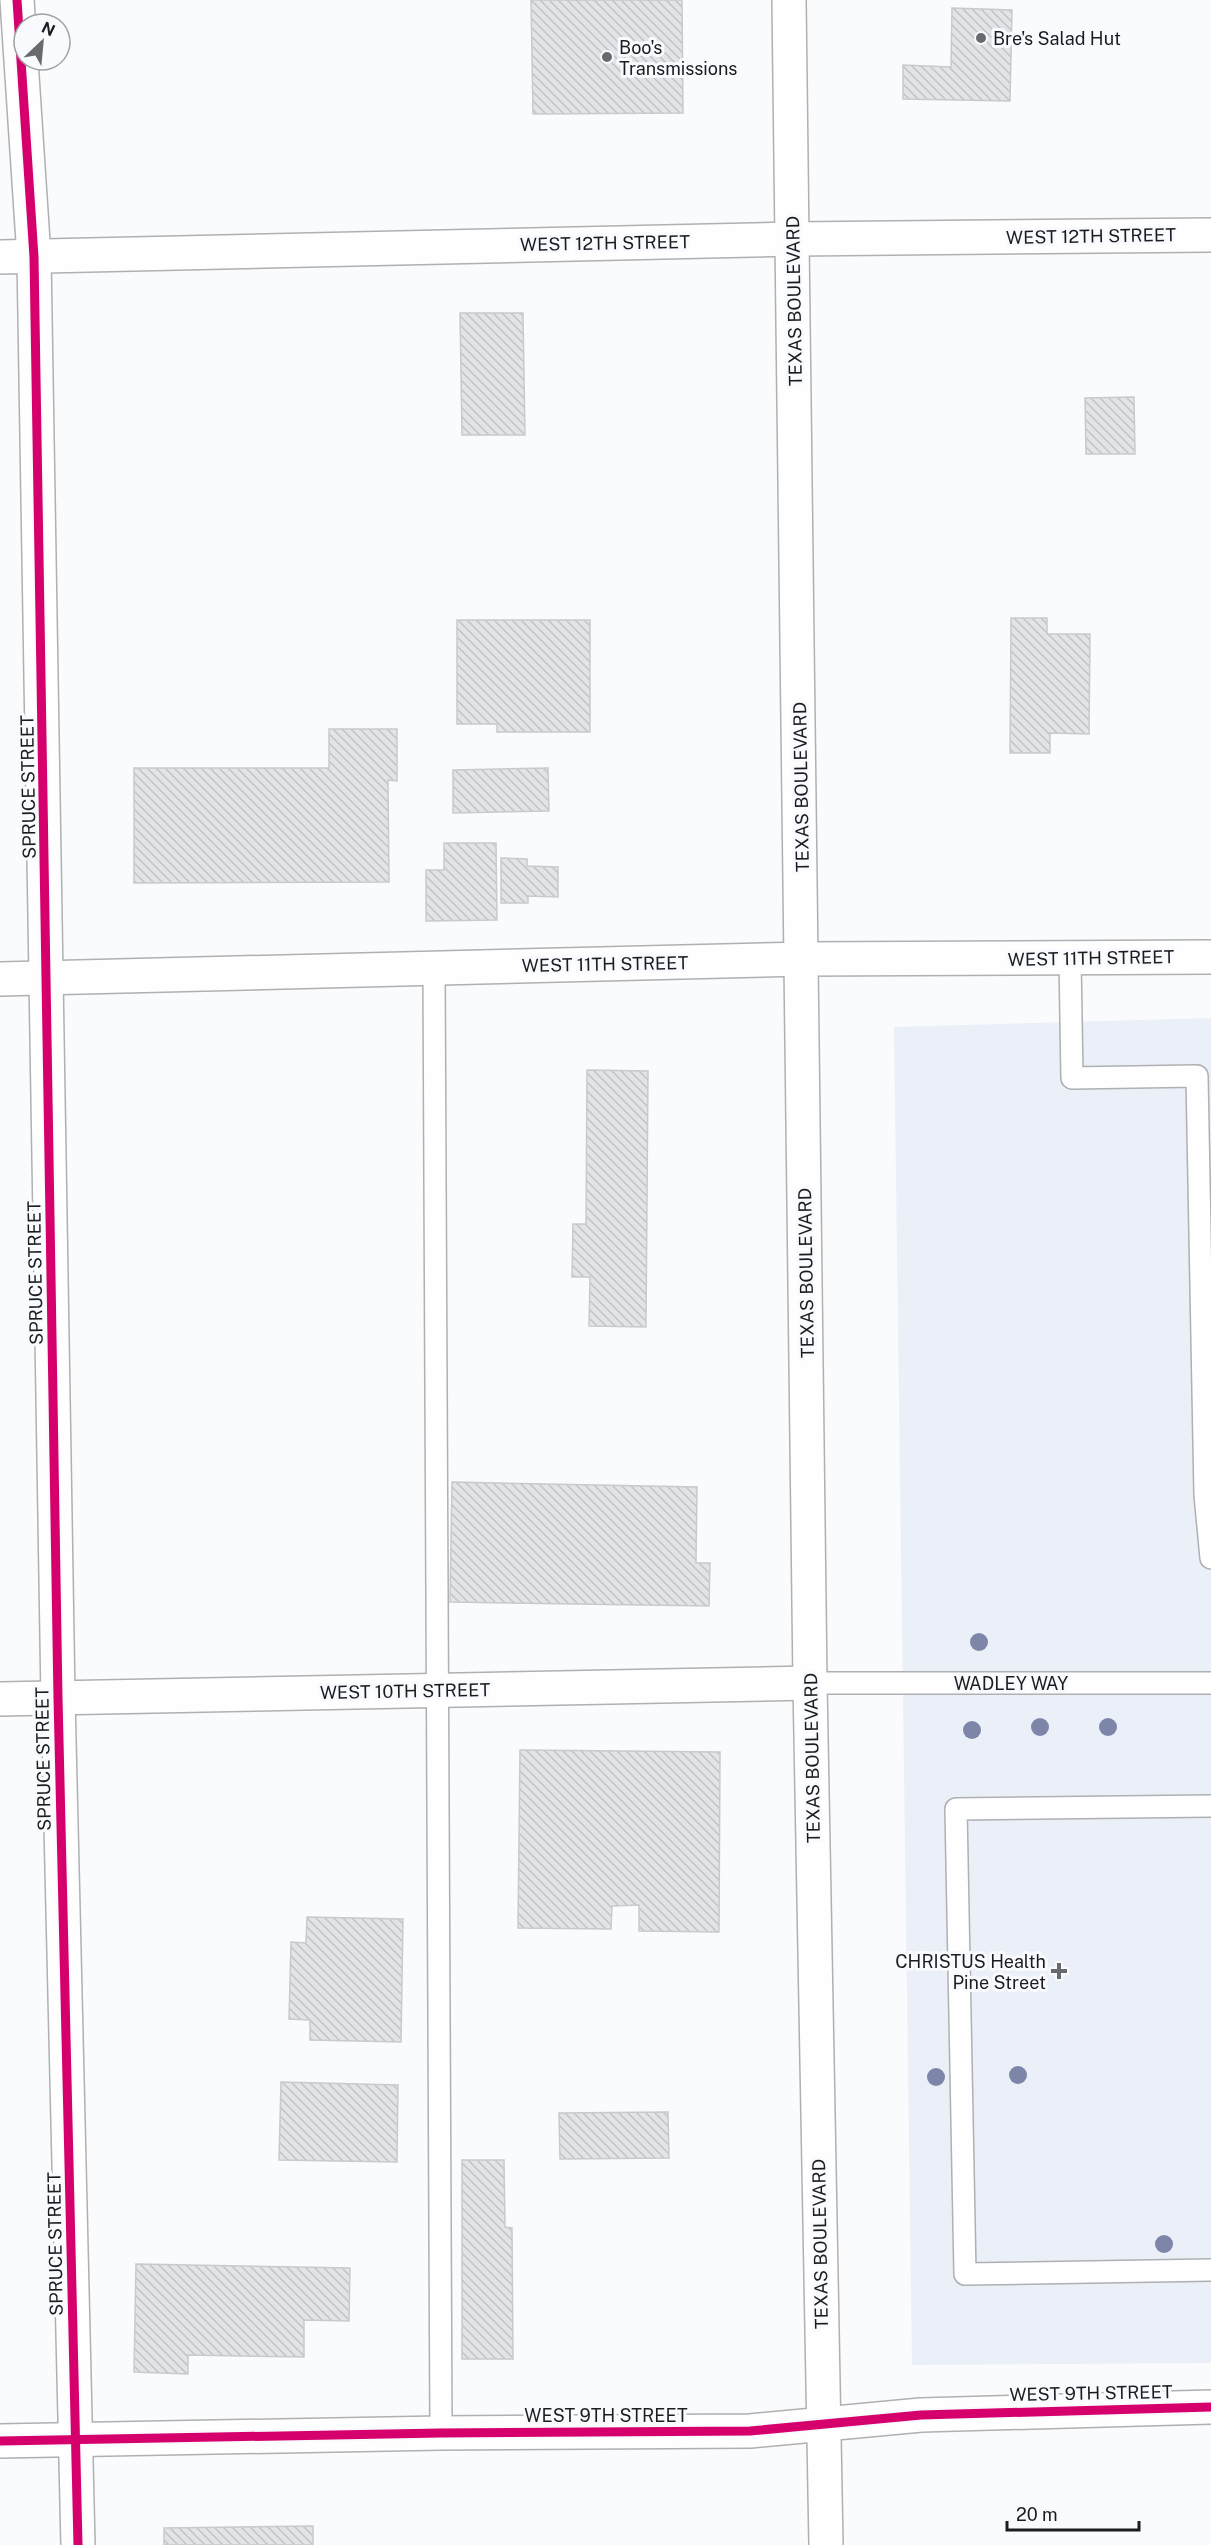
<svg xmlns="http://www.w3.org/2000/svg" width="1211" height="2545" font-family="'Public Sans',sans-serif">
<defs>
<pattern id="building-back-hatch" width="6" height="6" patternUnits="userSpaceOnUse" patternTransform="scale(1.5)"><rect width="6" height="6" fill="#e2e4e8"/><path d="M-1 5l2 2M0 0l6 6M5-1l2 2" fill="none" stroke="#c1c3c7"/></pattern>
</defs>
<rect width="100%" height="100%" fill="#f9fbfd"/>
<!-- built -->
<polygon fill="#ebeff8" points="1211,1018 1211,2363 912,2365 894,1027"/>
<!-- building -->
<g fill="url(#building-back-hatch)" stroke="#c8cacc" stroke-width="1.5">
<polygon points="531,0 682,0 683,113 533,114"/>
<polygon points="952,8 1012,10 1010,101 903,99 903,65 951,67"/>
<polygon points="460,313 523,313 525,435 462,435"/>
<polygon points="1134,397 1135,454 1086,454 1085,398"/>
<polygon points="1011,618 1047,618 1047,634 1090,634 1089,734 1050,733 1050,753 1010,753"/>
<polygon points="457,620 590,620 590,732 497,732 497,724 457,724"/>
<polygon points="329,729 397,729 397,781 388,780 389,882 134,883 134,768 329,768"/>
<polygon points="548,768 549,811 453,813 453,770"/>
<polygon points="444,843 496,843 497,920 426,921 426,870 444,870"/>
<polygon points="501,858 527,859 527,866 558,867 558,897 528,896 528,903 501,903"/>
<polygon points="587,1070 648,1071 646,1327 589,1326 590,1277 572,1277 573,1224 586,1224"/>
<polygon points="452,1482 697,1487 696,1563 710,1563 709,1606 450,1602"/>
<polygon points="520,1750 720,1752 719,1932 639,1931 639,1905 612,1906 611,1929 518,1928"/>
<polygon points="307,1917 403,1919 401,2042 310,2040 310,2020 289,2019 291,1942 306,1943"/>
<polygon points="281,2082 398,2085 397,2162 279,2160"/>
<polygon points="668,2112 669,2158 560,2159 559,2113"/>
<polygon points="462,2160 504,2160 505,2227 512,2228 513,2359 462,2359"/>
<polygon points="136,2264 350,2268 349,2321 304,2320 304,2357 188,2355 188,2374 134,2372"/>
<polygon points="313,2526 313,2545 164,2545 164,2528"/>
</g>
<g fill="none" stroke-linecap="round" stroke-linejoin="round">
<!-- lane casing -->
<g stroke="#aeb0b2" stroke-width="24">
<g id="lane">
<polyline points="1070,959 1072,1078 1197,1076 1205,1495 1211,1558"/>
<polyline points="434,968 441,2433"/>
<polyline points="810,1683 1211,1683"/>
<polyline points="1211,1806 956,1809 965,2274 1211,2270"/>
</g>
</g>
<!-- street casing -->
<g stroke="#aeb0b2" stroke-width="36">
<g id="street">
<polyline points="0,257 793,239 1211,235"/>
<polyline points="0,979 803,959 1211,957"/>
<polyline points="0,1699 810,1683"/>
<polyline points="0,2441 441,2433 750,2431 921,2415 1211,2407"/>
</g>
</g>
<!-- secondary casing -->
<g stroke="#aeb0b2" stroke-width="36">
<polyline id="secondary" points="17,0 34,257 58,1698 78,2545"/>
</g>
<!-- primary casing -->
<g stroke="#aeb0b2" stroke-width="36">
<polyline id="primary" points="789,0 810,1683 826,2545"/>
</g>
<!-- lane -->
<use href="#lane" stroke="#fefeff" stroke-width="21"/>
<!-- street -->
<use href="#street" stroke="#fefeff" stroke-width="33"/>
<!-- secondary -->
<use href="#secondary" stroke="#fefeff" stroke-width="33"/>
<!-- primary -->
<use href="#primary" stroke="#fefeff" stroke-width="33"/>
<!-- cycleway casing -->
<g stroke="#f8fafe" stroke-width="13">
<g id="cycleway">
<polyline points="17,0 34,257 58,1698 78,2545"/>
<polyline points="0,2441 441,2433 750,2431 921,2415 1211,2407"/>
</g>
</g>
<!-- cycleway -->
<use href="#cycleway" stroke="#d6006c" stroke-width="9"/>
</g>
<!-- trees -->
<g fill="#7d86a9">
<circle cx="979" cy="1642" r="9"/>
<circle cx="1040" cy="1727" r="9"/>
<circle cx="1108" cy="1727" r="9"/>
<circle cx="972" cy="1730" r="9"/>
<circle cx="1018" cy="2075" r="9"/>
<circle cx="936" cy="2077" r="9"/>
<circle cx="1164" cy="2244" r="9"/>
</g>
<!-- markers -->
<g fill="#696a6d" stroke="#f8fafe" stroke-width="2">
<circle cx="981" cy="38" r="6"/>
<circle cx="607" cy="57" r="6"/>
<path d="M1056 1962h6v6h6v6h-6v6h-6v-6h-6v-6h6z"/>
</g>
<g text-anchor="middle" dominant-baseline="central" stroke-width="6" stroke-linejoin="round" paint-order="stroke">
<!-- poi labels -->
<g font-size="18" fill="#1b1c20" stroke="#f8fafe" text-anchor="start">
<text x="993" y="38">Bre's Salad Hut</text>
<text x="619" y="47">Boo's<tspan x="619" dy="21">Transmissions</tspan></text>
<text x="1046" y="1961" text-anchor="end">CHRISTUS Health<tspan x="1046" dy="21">Pine Street</tspan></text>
</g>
<!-- street labels -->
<g font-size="18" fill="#1b1c20" stroke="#f8fafe">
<text transform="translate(1091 236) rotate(-1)">WEST 12TH STREET</text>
<text transform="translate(605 243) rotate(-1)">WEST 12TH STREET</text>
<text transform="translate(794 301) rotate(-91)">TEXAS BOULEVARD</text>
<text transform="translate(28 787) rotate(-91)">SPRUCE STREET</text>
<text transform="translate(801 787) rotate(-91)">TEXAS BOULEVARD</text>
<text transform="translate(1091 958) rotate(-1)">WEST 11TH STREET</text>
<text transform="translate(605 964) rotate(-1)">WEST 11TH STREET</text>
<text transform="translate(35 1273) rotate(-91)">SPRUCE STREET</text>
<text transform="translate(806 1273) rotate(-91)">TEXAS BOULEVARD</text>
<text x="1011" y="1683">WADLEY WAY</text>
<text transform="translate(405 1691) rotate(-1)">WEST 10TH STREET</text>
<text transform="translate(812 1758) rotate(-91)">TEXAS BOULEVARD</text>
<text transform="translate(43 1759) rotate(-91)">SPRUCE STREET</text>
<text transform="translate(55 2244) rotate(-91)">SPRUCE STREET</text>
<text transform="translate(820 2244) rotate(-91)">TEXAS BOULEVARD</text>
<text transform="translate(1091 2393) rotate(-1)">WEST 9TH STREET</text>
<text x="606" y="2415">WEST 9TH STREET</text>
</g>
</g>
<!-- north arrow -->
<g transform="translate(42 42) rotate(26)"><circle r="28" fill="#f8fafe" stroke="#a0a1a5" stroke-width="1.5"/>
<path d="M0-4.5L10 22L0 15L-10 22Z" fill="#696a6d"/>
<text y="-9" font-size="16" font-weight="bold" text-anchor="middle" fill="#1b1c20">N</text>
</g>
<!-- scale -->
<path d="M1007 2521v9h132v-9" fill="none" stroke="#1b1c20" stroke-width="3"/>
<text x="1016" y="2521" font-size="18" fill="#1b1c20" stroke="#f8fafe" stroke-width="4.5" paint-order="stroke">20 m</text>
</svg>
